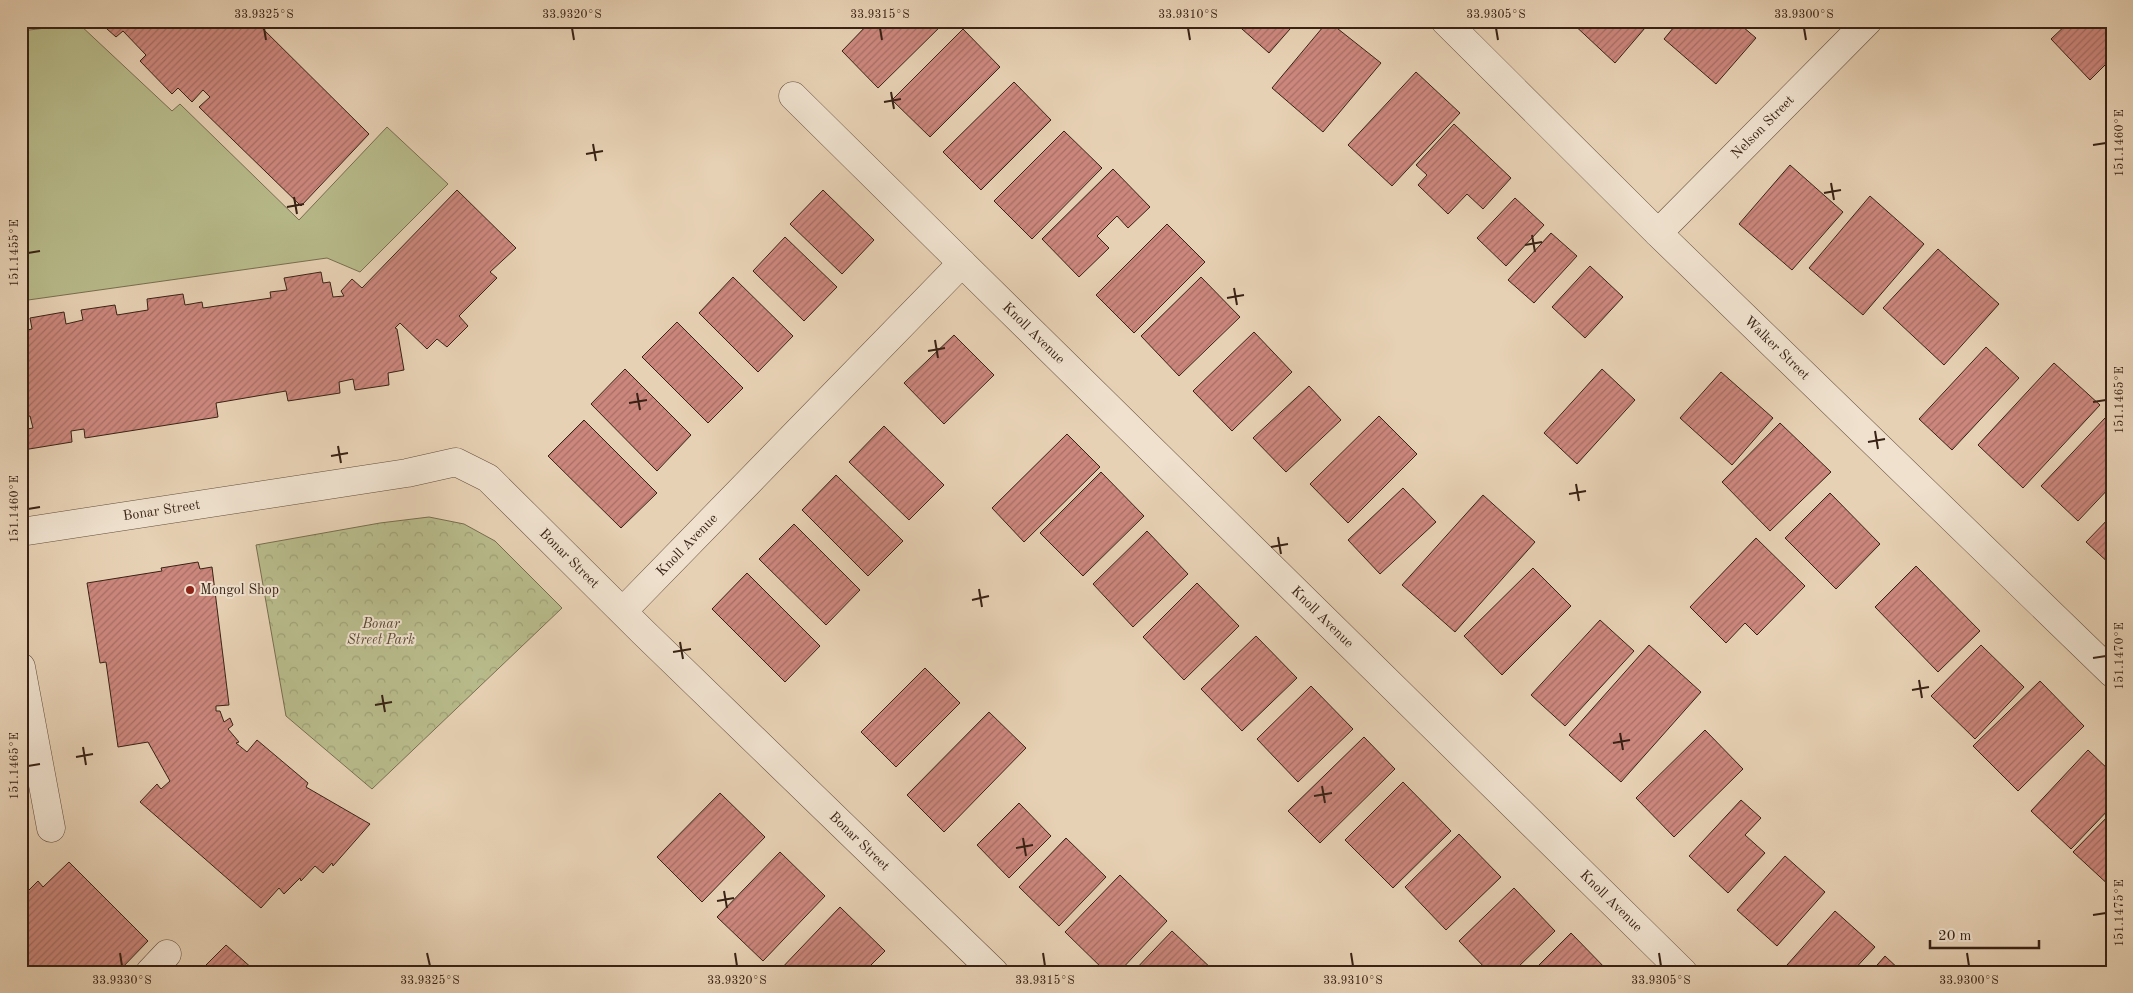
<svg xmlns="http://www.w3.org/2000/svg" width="2133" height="993" font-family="'Old Standard TT',serif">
<defs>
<pattern id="park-crowns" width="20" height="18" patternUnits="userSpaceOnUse" patternTransform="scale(1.25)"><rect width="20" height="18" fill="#b8bb8b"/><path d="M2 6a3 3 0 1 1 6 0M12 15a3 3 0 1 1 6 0" fill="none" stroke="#9fa077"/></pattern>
<pattern id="building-hatch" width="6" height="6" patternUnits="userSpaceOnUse" patternTransform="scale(1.25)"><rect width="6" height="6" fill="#cc877d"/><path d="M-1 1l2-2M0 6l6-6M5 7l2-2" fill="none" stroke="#a76e65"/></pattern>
</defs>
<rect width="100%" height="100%" fill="#e7d1b4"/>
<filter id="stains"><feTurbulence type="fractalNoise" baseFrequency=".004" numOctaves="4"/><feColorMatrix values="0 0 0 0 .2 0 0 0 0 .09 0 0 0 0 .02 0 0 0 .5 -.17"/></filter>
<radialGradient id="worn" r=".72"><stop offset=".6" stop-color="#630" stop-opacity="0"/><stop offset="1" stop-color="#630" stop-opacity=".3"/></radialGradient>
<!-- park -->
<polygon fill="url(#park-crowns)" stroke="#786e50" points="429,517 464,524 495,541 562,608 372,789 286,716 256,545 380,523"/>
<!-- garden -->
<polygon fill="#b8bb8b" stroke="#786e50" points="79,24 172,111 180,104 299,220 387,127 448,184 360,272 327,258 21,301 21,31"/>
<!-- building -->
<g fill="url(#building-hatch)" stroke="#392215">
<polygon points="98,21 255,21 369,134 301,206 199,107 210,97 203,90 192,102 178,88 172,94 140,61 146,55 123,31 116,37"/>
<polygon points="871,21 946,21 878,88 842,51"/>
<polygon points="1233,21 1297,21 1269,53"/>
<polygon points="1328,21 1381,63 1323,132 1272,88"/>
<polygon points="1570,21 1651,21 1615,63"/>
<polygon points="1679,21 1736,21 1756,38 1716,84 1664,39"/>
<polygon points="2070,21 2112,21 2112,58 2090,80 2051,39"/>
<polygon points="963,29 1000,67 930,137 892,100"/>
<polygon points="1416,72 1460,113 1392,186 1348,145"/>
<polygon points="1014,82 1051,120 981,190 943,152"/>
<polygon points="1454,124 1511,178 1483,209 1467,194 1448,214 1418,185 1427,175 1416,165"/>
<polygon points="1064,131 1102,168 1032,239 994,201"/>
<polygon points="1790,165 1843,212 1792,270 1739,224"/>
<polygon points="1113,169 1150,207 1128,228 1117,216 1097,236 1109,248 1079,277 1042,239"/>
<polygon points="457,190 516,248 490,272 497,278 459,316 468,326 447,347 437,339 427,349 400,323 395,328 397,329 404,370 388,373 389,385 355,390 353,379 339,382 340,393 288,401 286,391 216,403 218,417 85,438 84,429 71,431 72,442 23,450 21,430 33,428 30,416 21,417 21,331 32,329 30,318 64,312 66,324 83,320 81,310 115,305 117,315 148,310 147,299 183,294 185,305 202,302 203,308 271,298 270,292 287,290 284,278 321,272 323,283 330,282 333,297 344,296 341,291 352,279 362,288"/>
<polygon points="823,190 874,240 842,274 790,224"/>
<polygon points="1870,196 1924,244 1863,315 1809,268"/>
<polygon points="1515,198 1544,225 1506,266 1477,238"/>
<polygon points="1167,224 1205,262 1134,333 1096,295"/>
<polygon points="1551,233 1577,256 1534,303 1508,280"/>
<polygon points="785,237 837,287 804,321 753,271"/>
<polygon points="1938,249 1999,304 1944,365 1883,308"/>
<polygon points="1590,266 1623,297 1585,338 1552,307"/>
<polygon points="733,277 793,336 758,372 699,313"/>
<polygon points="1201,277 1240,317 1179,376 1141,336"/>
<polygon points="677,322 743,388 708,423 642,357"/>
<polygon points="1254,332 1292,372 1232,431 1193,391"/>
<polygon points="954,335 994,375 944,424 904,383"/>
<polygon points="1986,347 2019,378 1952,450 1919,419"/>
<polygon points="2054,363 2100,405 2023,488 1978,445"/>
<polygon points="625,369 691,435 657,471 591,404"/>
<polygon points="1602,369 1635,400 1577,464 1544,433"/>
<polygon points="1721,372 1773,418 1732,465 1680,418"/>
<polygon points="1309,386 1341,420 1286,472 1253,438"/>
<polygon points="1379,416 1417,454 1348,523 1310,484"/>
<polygon points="2105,418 2112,424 2112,485 2078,521 2041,486"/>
<polygon points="584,420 657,493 621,528 548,456"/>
<polygon points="1780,423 1831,472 1770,531 1722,482"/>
<polygon points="884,426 944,485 909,520 849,462"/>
<polygon points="1067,434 1100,467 1024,542 992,508"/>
<polygon points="1101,472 1144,516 1083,576 1040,533"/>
<polygon points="836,475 903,541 868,576 802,510"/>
<polygon points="1403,488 1436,522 1380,574 1348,540"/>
<polygon points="1830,493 1880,544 1836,589 1785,538"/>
<polygon points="1483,495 1535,542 1455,632 1402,585"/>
<polygon points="2112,515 2112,566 2086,542"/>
<polygon points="794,524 860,590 826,625 759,559"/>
<polygon points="1147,531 1188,574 1133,627 1093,584"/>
<polygon points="1756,538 1805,586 1757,635 1745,623 1726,643 1690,607"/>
<polygon points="198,562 200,569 212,567 229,705 216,706 216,711 220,711 224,722 230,718 233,725 228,729 239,742 236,743 247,752 257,740 308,783 306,787 370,824 333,866 332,863 323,873 315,866 301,881 300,878 284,894 279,888 261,908 140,802 157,784 161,789 170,781 148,742 118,747 106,662 100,663 87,583 162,571 161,568"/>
<polygon points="1916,566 1980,631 1938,672 1875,607"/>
<polygon points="1533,568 1571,606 1502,675 1464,636"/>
<polygon points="747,573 820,646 785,682 712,609"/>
<polygon points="1197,583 1239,626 1184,680 1143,637"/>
<polygon points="1600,620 1634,651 1565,726 1531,695"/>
<polygon points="1256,636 1297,678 1242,731 1201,689"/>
<polygon points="1649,645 1701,692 1621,782 1569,735"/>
<polygon points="1981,645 2024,687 1975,739 1931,696"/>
<polygon points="925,668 960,703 896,767 861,732"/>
<polygon points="2040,681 2084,726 2018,791 1973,746"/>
<polygon points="1311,686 1353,729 1298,782 1257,739"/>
<polygon points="989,712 1026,748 944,832 907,795"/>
<polygon points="1705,730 1743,769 1674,837 1636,798"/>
<polygon points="1364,737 1395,769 1320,843 1288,811"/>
<polygon points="2088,750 2112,773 2112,806 2071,849 2031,811"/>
<polygon points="1403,782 1451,831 1393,888 1345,840"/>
<polygon points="720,793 765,837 702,902 657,857"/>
<polygon points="1741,800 1761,818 1745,835 1765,853 1728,893 1689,856"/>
<polygon points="1019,803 1051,836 1009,878 977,845"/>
<polygon points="2112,812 2112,888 2073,852"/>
<polygon points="1459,834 1501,877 1446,930 1405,887"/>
<polygon points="1066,838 1106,877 1059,926 1019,887"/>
<polygon points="780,852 825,896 763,961 717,917"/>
<polygon points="1785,856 1825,892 1777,946 1737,910"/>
<polygon points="69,862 148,941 118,972 21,972 21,898 38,881 43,887"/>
<polygon points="1120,875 1167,921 1119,972 1106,972 1065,932"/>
<polygon points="1514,888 1555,931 1513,972 1489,972 1459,941"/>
<polygon points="840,907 885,951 864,972 778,972"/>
<polygon points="1835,911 1875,947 1852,972 1794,972 1787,965"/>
<polygon points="1172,931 1215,972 1133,972"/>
<polygon points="1571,933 1609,972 1532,972"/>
<polygon points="226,945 254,970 253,972 199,972"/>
<polygon points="1885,956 1902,972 1871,972"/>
</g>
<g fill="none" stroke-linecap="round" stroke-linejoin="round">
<!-- minor casing -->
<g stroke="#644e3d" stroke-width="29">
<g id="minor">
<path id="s1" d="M 1445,21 L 1658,233 L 2112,673"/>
<polyline points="793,96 962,263"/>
<path id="s2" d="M 1658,233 L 1868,21"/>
<path id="s3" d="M 21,532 L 407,473 L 456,462 L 488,478 L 643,632 L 994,972"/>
<path id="s4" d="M 623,611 L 962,263 L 1683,972"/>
<polyline points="21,667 51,828"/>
<polyline points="150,972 167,954"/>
</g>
</g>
<!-- minor -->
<use href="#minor" stroke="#efe1ce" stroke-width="28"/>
</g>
<!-- ticks -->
<path fill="none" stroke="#392215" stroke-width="2" d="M 264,28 L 266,40M 572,28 L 574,40M 880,28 L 882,40M 1188,28 L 1190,40M 1496,28 L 1498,40M 1804,28 L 1806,40M 891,92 L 894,109M 884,102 L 901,99M 593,144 L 596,161M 2093,145 L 2106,143M 586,154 L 603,151M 1831,183 L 1834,200M 1824,193 L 1841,190M 294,197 L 297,214M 287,207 L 304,204M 1532,235 L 1535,252M 1525,245 L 1542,242M 28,253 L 40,251M 1234,288 L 1237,305M 1227,298 L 1244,295M 935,340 L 938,358M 928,351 L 945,348M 637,393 L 640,410M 2093,402 L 2106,400M 629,403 L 647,400M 1875,431 L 1878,449M 1868,442 L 1885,439M 338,446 L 341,463M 331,456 L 348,453M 1576,484 L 1579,501M 1569,494 L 1586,491M 28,509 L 40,507M 1278,537 L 1281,554M 1271,547 L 1288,544M 979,589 L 982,607M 972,600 L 989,596M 680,642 L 683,659M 673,652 L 691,649M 2093,658 L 2106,656M 1919,680 L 1922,698M 1912,690 L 1929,687M 382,695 L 385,712M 375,705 L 392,702M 1620,733 L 1623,750M 1613,743 L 1630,740M 83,747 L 86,765M 76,757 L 93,754M 28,766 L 40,764M 1322,786 L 1325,803M 1314,796 L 1332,793M 1023,838 L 1026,856M 1016,848 L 1033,845M 724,891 L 727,908M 717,901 L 734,898M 2093,915 L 2106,913M 120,953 L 122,966M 427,953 L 430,966M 735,953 L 737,966M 1043,953 L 1045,966M 1351,953 L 1353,966M 1659,953 L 1661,966M 1967,953 L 1969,966"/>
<!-- markers -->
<circle fill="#8f2418" stroke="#efe1ce" stroke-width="2" cx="190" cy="590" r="5"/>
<g text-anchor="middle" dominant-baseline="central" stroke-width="4" stroke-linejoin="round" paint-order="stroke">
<!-- street labels -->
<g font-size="14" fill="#392215" stroke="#efe1ce">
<text stroke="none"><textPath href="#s2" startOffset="149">Nelson Street</textPath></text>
<text stroke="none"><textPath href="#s4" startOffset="586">Knoll Avenue</textPath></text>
<text stroke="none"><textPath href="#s1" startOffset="466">Walker Street</textPath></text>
<text stroke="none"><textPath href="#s3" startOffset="142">Bonar Street</textPath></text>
<text stroke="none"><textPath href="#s4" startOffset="92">Knoll Avenue</textPath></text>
<text stroke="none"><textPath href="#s3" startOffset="591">Bonar Street</textPath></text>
<text stroke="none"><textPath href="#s4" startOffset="991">Knoll Avenue</textPath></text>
<text stroke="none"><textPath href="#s3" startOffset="996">Bonar Street</textPath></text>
<text stroke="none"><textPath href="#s4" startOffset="1396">Knoll Avenue</textPath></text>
</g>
<!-- poi labels -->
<g font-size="14" fill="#392215" stroke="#efe1ce" text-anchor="start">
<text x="200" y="590">Mongol Shop</text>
</g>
<!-- park labels -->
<g font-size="14" font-style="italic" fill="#594832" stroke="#efe1ce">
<text x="381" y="624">Bonar<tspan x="381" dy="16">Street Park</tspan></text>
</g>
</g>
<!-- margin -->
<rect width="2133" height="993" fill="none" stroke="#e7d1b4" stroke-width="55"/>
<!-- scale -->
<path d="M1930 940v8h109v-8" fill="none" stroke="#392215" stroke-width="2.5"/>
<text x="1938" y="940" font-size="15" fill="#392215" stroke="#efe1ce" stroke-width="4" paint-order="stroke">20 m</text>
<rect x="28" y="28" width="2078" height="938" fill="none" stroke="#392215" stroke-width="2"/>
<g font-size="12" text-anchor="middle" fill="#392215">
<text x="264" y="18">33.9325°S</text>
<text x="572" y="18">33.9320°S</text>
<text x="880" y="18">33.9315°S</text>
<text x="1188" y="18">33.9310°S</text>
<text x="1496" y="18">33.9305°S</text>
<text x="1804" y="18">33.9300°S</text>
<text transform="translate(2119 143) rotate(-90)" y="4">151.1460°E</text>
<text transform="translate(14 253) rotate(-90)" y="4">151.1455°E</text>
<text transform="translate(2119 400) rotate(-90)" y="4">151.1465°E</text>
<text transform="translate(14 509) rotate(-90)" y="4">151.1460°E</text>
<text transform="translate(2119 656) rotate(-90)" y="4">151.1470°E</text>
<text transform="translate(14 766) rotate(-90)" y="4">151.1465°E</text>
<text transform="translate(2119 913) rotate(-90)" y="4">151.1475°E</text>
<text x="122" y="984">33.9330°S</text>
<text x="430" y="984">33.9325°S</text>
<text x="737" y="984">33.9320°S</text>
<text x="1045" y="984">33.9315°S</text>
<text x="1353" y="984">33.9310°S</text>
<text x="1661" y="984">33.9305°S</text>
<text x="1969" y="984">33.9300°S</text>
</g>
<rect width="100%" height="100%" filter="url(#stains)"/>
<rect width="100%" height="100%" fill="url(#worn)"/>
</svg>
